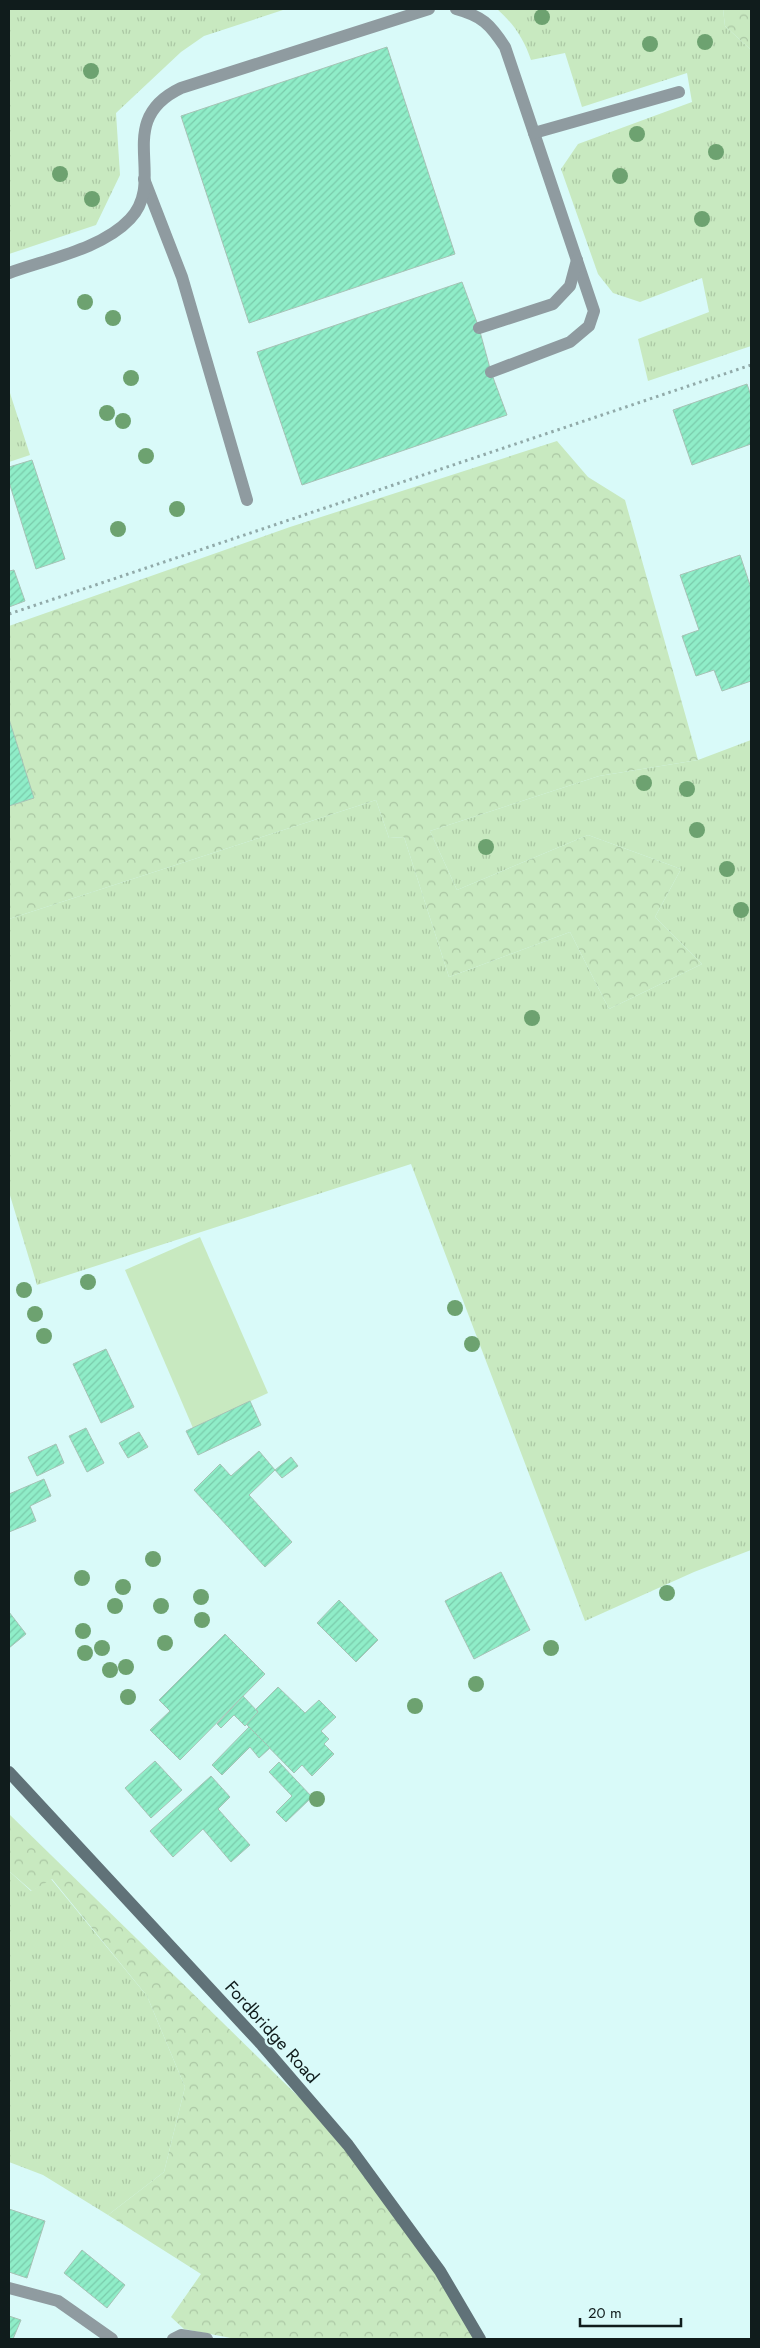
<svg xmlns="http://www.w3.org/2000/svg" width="760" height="2348" font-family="Jost,sans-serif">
<defs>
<pattern id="grass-tufts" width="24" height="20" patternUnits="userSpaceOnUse" patternTransform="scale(1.25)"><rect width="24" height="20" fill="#c8e9c0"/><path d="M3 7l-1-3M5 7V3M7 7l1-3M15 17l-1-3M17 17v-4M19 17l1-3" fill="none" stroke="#abc7a4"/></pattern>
<pattern id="forest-crowns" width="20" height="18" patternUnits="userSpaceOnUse" patternTransform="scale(1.25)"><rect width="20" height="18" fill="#c8e9c0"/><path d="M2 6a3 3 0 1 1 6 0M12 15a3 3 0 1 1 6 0" fill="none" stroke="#abc7a4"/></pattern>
<pattern id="building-hatch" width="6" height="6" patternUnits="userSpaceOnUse" patternTransform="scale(1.25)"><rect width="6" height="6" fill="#8fedc8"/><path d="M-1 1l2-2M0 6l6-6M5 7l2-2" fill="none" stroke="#7acbab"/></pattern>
</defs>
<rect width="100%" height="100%" fill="#d9faf9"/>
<!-- grass -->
<g fill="url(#grass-tufts)">
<polygon points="9,9 286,9 204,36 181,52 116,113 120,175 96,225 9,254"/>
<path d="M 497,9 L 723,9 L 725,26 L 751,50 L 751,346 L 648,381 L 638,339 L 709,312 L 702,278 L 640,302 L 613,293 L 598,274 L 561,169 L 578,144 L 692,102 L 687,73 L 582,107 L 565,53 L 531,60 C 524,39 513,23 497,9 Z"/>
<polygon points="9,390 30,455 9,462"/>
<polygon points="751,740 751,1550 694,1572 585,1621 411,1164 37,1285 9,1192 9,919 376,800 389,838 404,837 449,977 570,932 609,1009 702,964 655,917 681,869 588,835 457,890 430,831 599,776 698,760"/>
<polygon points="9,1871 31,1891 51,1879 147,1996 185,2087 164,2172 108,2215 43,2175 9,2162"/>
</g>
<!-- forest -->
<g fill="url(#forest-crowns)">
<polygon points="723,9 751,9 751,50 725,26"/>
<polygon points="557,441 588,477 625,500 698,760 599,776 430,831 457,890 588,835 681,869 655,917 702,964 609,1009 570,932 449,977 404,837 389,838 376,800 9,919 9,806 33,798 9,719 9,626 290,527"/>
<polygon points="9,1814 348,2145 480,2339 236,2339 184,2329 171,2317 201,2274 108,2215 164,2172 185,2087 147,1996 52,1879 32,1891 9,1871"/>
</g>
<!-- garden -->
<polygon fill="#c8e9c0" points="200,1237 268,1393 193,1428 125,1270"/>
<!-- building -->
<g fill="url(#building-hatch)" stroke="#a6c2b5">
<polygon points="387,47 455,254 249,323 181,116"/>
<polygon points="462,282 479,328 491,372 507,415 302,485 257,352"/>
<polygon points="747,384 751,396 751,444 692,465 673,410"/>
<polygon points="32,460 65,559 36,569 9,482 9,467"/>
<polygon points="740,555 751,588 751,681 722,691 714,670 696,676 682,636 699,630 680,575"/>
<polygon points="14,570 25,601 9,607 9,571"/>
<polygon points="9,719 34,798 9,806"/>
<polygon points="106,1349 134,1407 101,1423 73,1364"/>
<polygon points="250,1401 261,1425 198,1455 186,1431"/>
<polygon points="86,1428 104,1463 87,1472 69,1436"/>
<polygon points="139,1432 148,1447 128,1458 119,1443"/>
<polygon points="56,1444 64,1463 37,1476 28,1457"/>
<polygon points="259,1451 275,1470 249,1495 292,1542 265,1567 194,1490 220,1464 231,1476"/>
<polygon points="291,1457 298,1466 282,1478 275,1470"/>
<polygon points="44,1479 51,1496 30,1506 36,1521 9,1532 9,1494"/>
<polygon points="501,1572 530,1630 474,1659 445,1601"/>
<polygon points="339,1600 378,1640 356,1662 317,1623"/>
<polygon points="9,1612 26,1634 9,1648"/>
<polygon points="225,1634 265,1674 180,1760 150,1730 170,1711 159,1700"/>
<polygon points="278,1687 305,1713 319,1700 336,1717 321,1731 329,1739 324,1744 334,1754 312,1776 302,1765 294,1773 246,1724 258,1712 256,1709"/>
<polygon points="243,1696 258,1712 245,1726 234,1715 221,1728 217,1724"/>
<polygon points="249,1727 270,1748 259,1758 250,1747 222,1775 212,1765"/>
<polygon points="155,1761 182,1790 151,1818 125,1788"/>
<polygon points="279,1762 312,1797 286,1822 276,1812 292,1796 269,1772"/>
<polygon points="211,1776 230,1797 218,1809 250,1845 231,1862 203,1829 173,1857 150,1831"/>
<polygon points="9,2209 45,2221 27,2278 9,2272"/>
<polygon points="82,2250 125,2285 107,2308 64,2273"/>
<polygon points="9,2316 21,2320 13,2339 9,2339"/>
</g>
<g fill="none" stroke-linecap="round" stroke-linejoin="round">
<!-- path -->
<polyline stroke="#91aaa9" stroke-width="3" stroke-dasharray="2.5 4" stroke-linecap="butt" points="9,614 751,365"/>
<!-- lane -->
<g stroke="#8f9ba0" stroke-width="12">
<path d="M 456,9 C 482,16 490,24 505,47 L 594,311 L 589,326 L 570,342 L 491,372"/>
<polyline points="534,133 679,92"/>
<polyline points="144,179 182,277 247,500"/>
<path d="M 9,273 C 47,259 102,249 130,219 C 168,179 112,121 181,88 L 429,9"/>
<polyline points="479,328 553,304 570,286 577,260"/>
</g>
<!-- street -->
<g stroke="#8f9ba0" stroke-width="12">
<polyline points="9,2288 58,2301 112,2339"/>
<polyline points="173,2339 181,2335 207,2339"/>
</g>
<!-- secondary -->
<polyline stroke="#607278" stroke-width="12" points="9,1772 262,2045 348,2145 440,2271 480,2339"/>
</g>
<!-- trees -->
<g fill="#6da270">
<circle cx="542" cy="17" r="8"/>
<circle cx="705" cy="42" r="8"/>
<circle cx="650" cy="44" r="8"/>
<circle cx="91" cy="71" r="8"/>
<circle cx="637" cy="134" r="8"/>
<circle cx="716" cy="152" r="8"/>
<circle cx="60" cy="174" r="8"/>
<circle cx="620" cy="176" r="8"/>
<circle cx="92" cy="199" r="8"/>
<circle cx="702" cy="219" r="8"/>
<circle cx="85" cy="302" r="8"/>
<circle cx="113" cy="318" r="8"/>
<circle cx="131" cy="378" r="8"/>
<circle cx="107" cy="413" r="8"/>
<circle cx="123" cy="421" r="8"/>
<circle cx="146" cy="456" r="8"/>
<circle cx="177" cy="509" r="8"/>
<circle cx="118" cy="529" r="8"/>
<circle cx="644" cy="783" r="8"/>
<circle cx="687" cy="789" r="8"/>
<circle cx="697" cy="830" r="8"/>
<circle cx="486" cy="847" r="8"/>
<circle cx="727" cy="869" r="8"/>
<circle cx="741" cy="910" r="8"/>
<circle cx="532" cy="1018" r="8"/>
<circle cx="88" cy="1282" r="8"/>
<circle cx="24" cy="1290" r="8"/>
<circle cx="455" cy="1308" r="8"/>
<circle cx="35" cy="1314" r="8"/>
<circle cx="44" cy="1336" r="8"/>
<circle cx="472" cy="1344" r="8"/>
<circle cx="153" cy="1559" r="8"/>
<circle cx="82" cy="1578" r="8"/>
<circle cx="123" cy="1587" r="8"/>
<circle cx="667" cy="1593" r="8"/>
<circle cx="201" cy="1597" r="8"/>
<circle cx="115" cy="1606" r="8"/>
<circle cx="161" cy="1606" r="8"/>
<circle cx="202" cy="1620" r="8"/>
<circle cx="83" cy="1631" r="8"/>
<circle cx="165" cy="1643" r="8"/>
<circle cx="102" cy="1648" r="8"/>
<circle cx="551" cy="1648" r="8"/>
<circle cx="85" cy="1653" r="8"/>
<circle cx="126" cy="1667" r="8"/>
<circle cx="110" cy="1670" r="8"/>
<circle cx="476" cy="1684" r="8"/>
<circle cx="128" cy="1697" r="8"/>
<circle cx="415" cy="1706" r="8"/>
<circle cx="317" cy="1799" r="8"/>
</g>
<g text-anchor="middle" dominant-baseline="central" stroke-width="5" stroke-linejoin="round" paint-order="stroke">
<!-- street labels -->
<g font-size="18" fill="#101c1c" stroke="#d9faf9">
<text transform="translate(272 2032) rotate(48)">Fordbridge Road</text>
</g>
</g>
<!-- border -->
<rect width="760" height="2348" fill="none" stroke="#101c1c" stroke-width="20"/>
<!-- scale -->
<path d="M580 2318v8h101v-8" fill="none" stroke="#101c1c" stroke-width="2.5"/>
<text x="588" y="2318" font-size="15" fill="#101c1c" stroke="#d9faf9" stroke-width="4" paint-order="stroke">20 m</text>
</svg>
